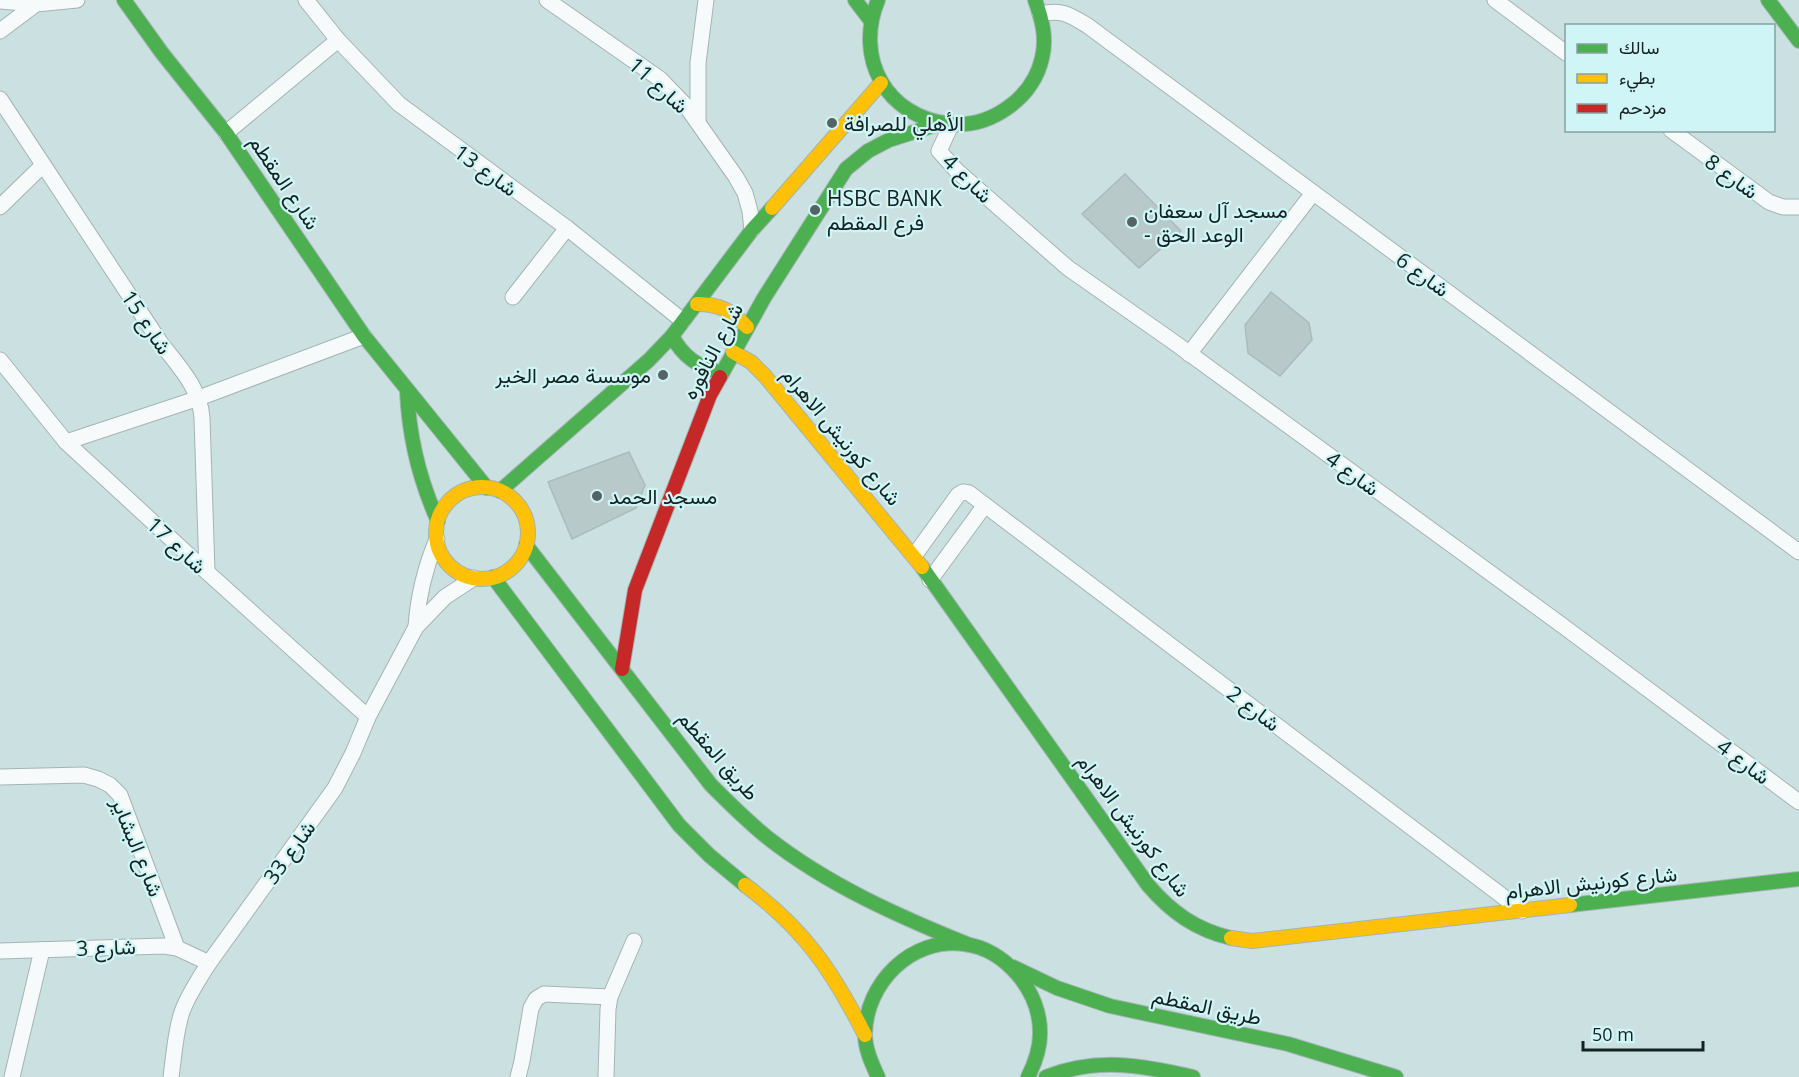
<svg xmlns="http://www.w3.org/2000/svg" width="1799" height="1077" font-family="'Open Sans',Vazirmatn,sans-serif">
<rect width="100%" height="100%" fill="#cbe0e1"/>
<!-- building -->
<g fill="#b8c9c9" stroke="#abbbbb" stroke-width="1.5">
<polygon points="1125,174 1181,231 1139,268 1082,214"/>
<polygon points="1271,292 1309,323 1312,340 1280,376 1248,353 1245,325"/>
<polygon points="629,452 645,485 636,508 572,539 548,482"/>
</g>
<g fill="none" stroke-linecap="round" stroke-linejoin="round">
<!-- street casing -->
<g stroke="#a4b4b4" stroke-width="17">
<g id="street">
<polyline points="306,0 338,40 399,104 567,228 683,321"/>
<polyline points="547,0 660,79 686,106 736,177 745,193 750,211 752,230"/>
<polyline points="1495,0 1566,53"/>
<polyline points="0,1 36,4 77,0"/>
<path d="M 1040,14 C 1062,9 1070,15 1088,26 L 1799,552"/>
<polyline points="0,31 36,4"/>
<path d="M 0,99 L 160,342 C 178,366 200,387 202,418 L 207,572"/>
<polyline points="698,121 698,63 706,0"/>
<polyline points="951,125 939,151 957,171 1068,268 1175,343 1563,626 1799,802"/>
<polyline points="1671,130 1769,202 1783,207 1799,207"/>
<polyline points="226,133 338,40"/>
<polyline points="0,207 43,165"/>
<polyline points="513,297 567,228"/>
<polyline points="1189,354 1313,193"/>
<polyline points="0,360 66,442 207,572 368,717"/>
<polyline points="66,442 199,398 364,336"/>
<polyline points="914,556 958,495 963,492 969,493 1522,911"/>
<polyline points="930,580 985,505"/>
<path d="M 416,627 C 418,596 425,568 437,539"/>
<polyline points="0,777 84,775 98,779 110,785 120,795 177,948"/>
<polyline points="0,951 164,946 177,948 209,963"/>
<polyline points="12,1077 42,950"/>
<path d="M 171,1077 C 174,1056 175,1033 182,1012 C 188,995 199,979 209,963 L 335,788 L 353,753 L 368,717 L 416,627 L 445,597 L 474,578"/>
<polyline points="518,1077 522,1061 531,1008 536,999 544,994 610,997"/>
<polyline points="606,1077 608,1009 610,997 634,941"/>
</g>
</g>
<!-- fast casing -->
<g stroke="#a4b4b4" stroke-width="16">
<g id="fast">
<polyline points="124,0 162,53 226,133 364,336 487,488"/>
<polyline points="855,0 871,21"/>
<path d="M 878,0 C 854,58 886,117 950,124 C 991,128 1033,98 1042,58 C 1047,38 1042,19 1035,0"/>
<polyline points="1768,0 1799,41"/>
<path d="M 672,336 C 683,357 699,368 722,373"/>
<polyline points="720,377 764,298 846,169 868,151 889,140 939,124"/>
<path d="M 407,391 C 409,437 419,479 438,521"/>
<polyline points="500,491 649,360 672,336 752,230 772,208"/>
<path d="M 526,545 L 711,785 C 730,804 748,822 768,838 C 828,885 898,916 967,944"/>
<path d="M 922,567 L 1148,885 C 1171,912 1196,930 1231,938"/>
<polyline points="493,577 679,825 710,856 745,885"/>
<polyline points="1570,905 1799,879"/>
<polyline points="1013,967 1057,988 1110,1006 1288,1044 1396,1077"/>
<path d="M 878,1077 C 872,1064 865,1049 865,1034 C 866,983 911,937 964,944 C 1006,949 1041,992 1040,1034 C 1040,1049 1035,1063 1028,1077"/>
<path d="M 1046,1077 C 1097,1057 1141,1065 1193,1077"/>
</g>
</g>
<!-- slow casing -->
<g stroke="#a4b4b4" stroke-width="16">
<g id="slow">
<polyline points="772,208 881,83"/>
<path d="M 697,304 C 719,304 733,311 747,327"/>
<polyline points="733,352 751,362 765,376 922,567"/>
<circle cx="482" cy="533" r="46"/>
<path d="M 745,885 C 804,929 832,970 865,1035"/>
<polyline points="1231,938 1252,941 1570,905"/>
</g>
</g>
<!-- jam casing -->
<g stroke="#a4b4b4" stroke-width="16">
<polyline id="jam" points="622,669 635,590 710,395 720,377"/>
</g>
<!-- street -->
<use href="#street" stroke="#f7fafa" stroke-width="15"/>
<!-- fast -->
<use href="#fast" stroke="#4caf50" stroke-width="14"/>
<!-- slow -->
<use href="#slow" stroke="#ffc107" stroke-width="14"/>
<!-- jam -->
<use href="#jam" stroke="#c62828" stroke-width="14"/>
</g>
<!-- markers -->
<g fill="#546465" stroke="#d0f5f6" stroke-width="2">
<circle cx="832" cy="123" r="6"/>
<circle cx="815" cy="210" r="6"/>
<circle cx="1132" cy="222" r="6"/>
<circle cx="663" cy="375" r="6"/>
<circle cx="597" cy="496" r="6"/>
</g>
<g text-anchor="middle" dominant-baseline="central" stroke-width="4.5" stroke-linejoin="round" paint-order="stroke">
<!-- street labels -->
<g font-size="21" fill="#142222" stroke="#d0f5f6">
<text transform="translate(659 85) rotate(42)">شارع 11</text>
<text transform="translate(486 170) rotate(36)">شارع 13</text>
<text transform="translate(1732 176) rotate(36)">شارع 8</text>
<text transform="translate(968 178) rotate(44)">شارع 4</text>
<text transform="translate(285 182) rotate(56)">شارع المقطم</text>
<text transform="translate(1423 274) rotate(36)">شارع 6</text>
<text transform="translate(147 322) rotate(56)">شارع 15</text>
<text transform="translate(712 351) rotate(-62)">شارع النافوره</text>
<text transform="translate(842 436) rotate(50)">شارع كورنيش الاهرام</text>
<text transform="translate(1353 473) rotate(36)">شارع 4</text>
<text transform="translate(177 545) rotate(43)">شارع 17</text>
<text transform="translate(1254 708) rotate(37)">شارع 2</text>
<text transform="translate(719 755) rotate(49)">طريق المقطم</text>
<text transform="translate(1744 761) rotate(37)">شارع 4</text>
<text transform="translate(1134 825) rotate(53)">شارع كورنيش الاهرام</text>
<text transform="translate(138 847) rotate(68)">شارع البشاير</text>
<text transform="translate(289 852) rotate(-54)">شارع 33</text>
<text transform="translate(1591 882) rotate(-6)">شارع كورنيش الاهرام</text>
<text transform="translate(106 947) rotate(-2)">شارع 3</text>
<text transform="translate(1207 1006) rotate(12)">طريق المقطم</text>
</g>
<!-- poi labels -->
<g font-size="21" fill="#142222" stroke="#d0f5f6" text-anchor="start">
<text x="844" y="123">الأهلي للصرافة</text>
<text x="827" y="198">HSBC BANK<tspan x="827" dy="24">فرع المقطم</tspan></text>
<text x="1144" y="210">مسجد آل سعفان<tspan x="1144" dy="24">- الوعد الحق</tspan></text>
<text x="651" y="375" text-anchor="end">موسسة مصر الخير</text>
<text x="609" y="496">مسجد الحمد</text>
</g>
</g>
<!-- legend -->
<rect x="1565" y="24" width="210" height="108" fill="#d0f5f6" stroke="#85a1a1" stroke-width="1.5"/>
<rect x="1577" y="44" width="30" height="9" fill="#4caf50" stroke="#85a1a1" stroke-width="1.5"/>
<text x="1619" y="54" font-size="18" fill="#142222">سالك</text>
<rect x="1577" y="74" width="30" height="9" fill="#ffc107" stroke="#85a1a1" stroke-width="1.5"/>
<text x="1619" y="84" font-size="18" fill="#142222">بطيء</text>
<rect x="1577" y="104" width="30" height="9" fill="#c62828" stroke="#85a1a1" stroke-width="1.5"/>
<text x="1619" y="114" font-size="18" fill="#142222">مزدحم</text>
<!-- scale -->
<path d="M1583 1041v9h120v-9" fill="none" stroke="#142222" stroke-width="3"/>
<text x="1592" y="1041" font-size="18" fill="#142222" stroke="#d0f5f6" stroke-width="4.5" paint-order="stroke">50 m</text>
</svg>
